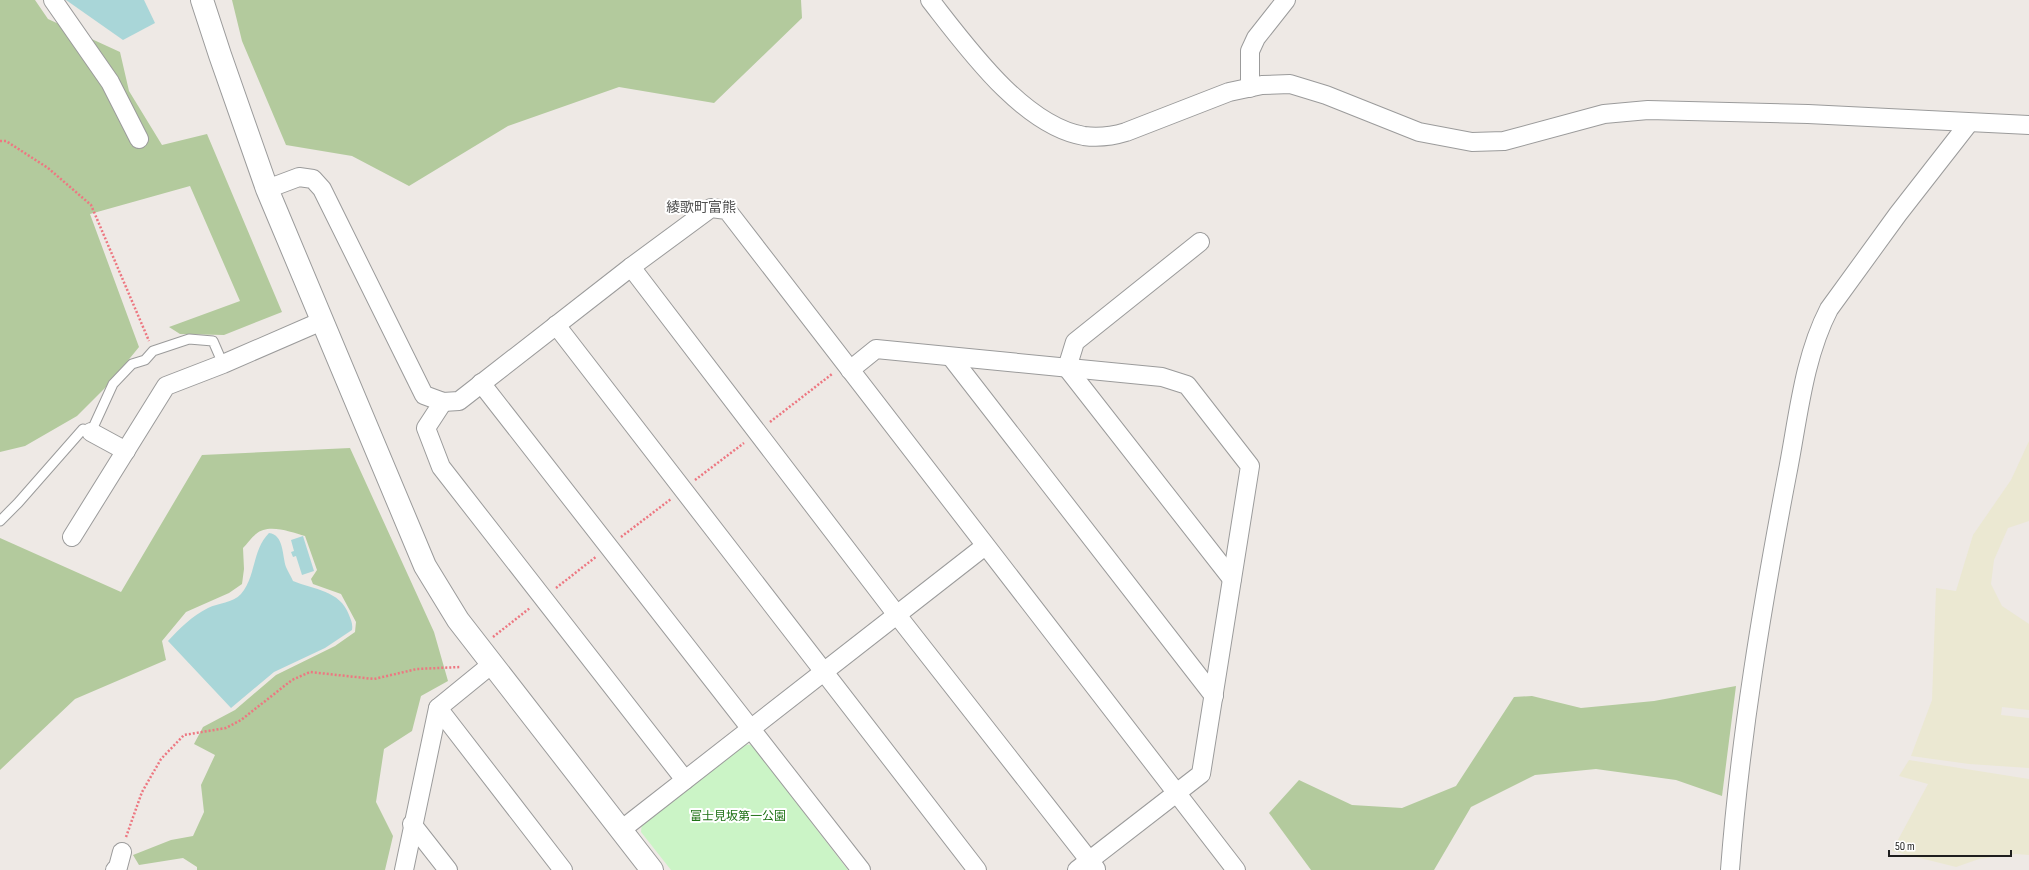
<svg xmlns="http://www.w3.org/2000/svg" width="2029" height="870" font-family="'Sofia Sans Condensed','Noto Sans JP',sans-serif">
<rect width="100%" height="100%" fill="#eee9e5"/>
<!-- farmland -->
<g fill="#ebe8d2">
<polygon points="2029,441 2029,521 2008,528 1994,560 1991,584 2002,606 2029,624 2029,710 2002,707 2001,715 2029,718 2029,768 1969,764 1911,756 1932,700 1936,588 1956,591 1973,535 2011,480"/>
<polygon points="1909,760 2029,779 2029,855 2016,854 1979,859 1956,867 1892,851 1928,784 1899,776"/>
</g>
<!-- forest -->
<g fill="#b3ca9d">
<polygon points="0,0 35,0 48,19 120,52 129,91 162,145 207,134 282,312 224,335 180,334 169,327 240,301 190,186 90,214 139,347 108,385 77,416 25,446 0,452"/>
<polygon points="232,0 801,0 802,18 714,103 619,87 508,126 409,186 352,156 286,145 242,41"/>
<path d="M 350,448 L 434,632 L 448,681 L 421,696 L 412,731 L 384,749 L 376,802 L 393,836 L 385,870 L 197,870 L 197,867 L 183,858 L 139,865 L 133,855 L 171,840 L 193,836 L 204,812 L 201,785 L 215,755 L 194,744 L 203,727 L 235,710 L 276,675 L 335,646 L 355,632 L 356,622 L 341,594 L 313,584 L 311,579 L 317,570 L 305,536 C 291,532 268,523 256,534 C 251,538 247,544 243,548 L 244,569 L 242,584 L 229,593 L 186,612 L 162,641 L 166,660 L 75,699 L 0,770 L 0,538 L 121,592 L 202,455 Z"/>
<polygon points="1736,686 1722,796 1676,780 1596,769 1535,775 1471,807 1434,870 1311,870 1269,813 1299,780 1352,805 1402,808 1456,786 1514,697 1532,696 1581,708 1654,701"/>
</g>
<!-- park -->
<polygon fill="#cbf4c6" points="741,744 752,745 848,870 671,870 641,832 642,822"/>
<!-- water -->
<g fill="#a9d6d8">
<polygon points="66,0 144,0 155,23 123,40"/>
<path d="M 269,533 C 284,535 282,555 286,567 C 288,572 291,576 293,581 C 314,590 340,590 349,615 C 351,620 353,624 352,630 L 325,648 L 274,672 L 231,708 L 168,641 C 180,628 192,616 208,608 C 218,603 233,603 241,594 C 256,577 252,550 269,533 Z"/>
<polygon points="303,536 314,571 302,575 296,556 293,557 291,552 294,551 291,540"/>
</g>
<g fill="none" stroke-linecap="round" stroke-linejoin="round">
<!-- service casing -->
<g stroke="#9b9b9b" stroke-width="11">
<polyline id="service" points="0,521 18,503 83,429 91,432 113,384 132,364 145,360 153,351 189,339 213,341 223,364"/>
</g>
<!-- minor casing -->
<g stroke="#9b9b9b" stroke-width="20">
<g id="minor">
<polyline points="53,0 110,82 139,139"/>
<path d="M 930,0 C 966,46 1023,126 1084,136 C 1099,138 1113,136 1126,132 L 1229,92 L 1262,85 L 1290,84 L 1326,95 L 1419,132 L 1472,142 L 1504,141 L 1604,114 L 1648,110 L 1808,114 L 2029,125"/>
<polyline points="1250,88 1250,51 1256,38 1286,0"/>
<polyline points="267,189 299,177 313,179 322,189 424,395 443,402 459,401 631,267 711,208 727,210 1236,870"/>
<polyline points="1200,242 1075,342 1067,368 1232,579"/>
<polyline points="631,267 897,615 1096,869"/>
<polyline points="556,325 977,870"/>
<polyline points="951,357 1214,696"/>
<polyline points="850,370 876,349 1162,377 1187,385 1250,466 1201,774 1077,870"/>
<polyline points="481,383 861,870"/>
<polyline points="443,402 426,428 441,467 685,780"/>
<polyline points="91,432 126,451"/>
<polyline points="72,537 166,386 223,364 322,321"/>
<polyline points="438,708 563,870"/>
<polyline points="412,824 448,870"/>
<polyline points="621,830 985,546"/>
<polyline points="115,870 118,867 122,852"/>
<polyline points="404,870 438,708 492,664"/>
<path d="M 1730,870 C 1740,738 1762,606 1787,475 C 1798,420 1803,359 1829,309 L 1898,214 L 1969,123"/>
</g>
</g>
<!-- tertiary casing -->
<g stroke="#9b9b9b" stroke-width="24">
<polyline id="tertiary" points="202,0 220,55 267,189 425,566 458,620 652,870"/>
</g>
<!-- path -->
<g stroke="#ed7781" stroke-width="2.5" stroke-dasharray="2 2" stroke-linecap="butt">
<polyline points="0,141 6,141 48,168 91,205 149,341"/>
<polyline points="770,422 832,374"/>
<polyline points="695,480 744,443"/>
<polyline points="621,537 671,499"/>
<polyline points="556,588 597,556"/>
<polyline points="493,637 530,608"/>
<polyline points="126,837 142,792 161,759 184,735 226,728 241,720 292,680 310,672 374,679 417,669 460,667"/>
</g>
<!-- service -->
<use href="#service" stroke="#fff" stroke-width="9"/>
<!-- minor -->
<use href="#minor" stroke="#fff" stroke-width="18"/>
<!-- tertiary -->
<use href="#tertiary" stroke="#fff" stroke-width="22"/>
</g>
<g text-anchor="middle" dominant-baseline="central" stroke-width="4" stroke-linejoin="round" paint-order="stroke">
<!-- park labels -->
<g font-size="12" fill="#1f7216" stroke="#fff">
<text x="738" y="816">富士見坂第一公園</text>
</g>
<!-- quarter labels -->
<g font-size="14" fill="#515151" stroke="#fff">
<text x="701" y="207">綾歌町富熊</text>
</g>
</g>
<!-- scale -->
<path d="M1889 850v6h122v-6" fill="none" stroke="#1e1e1e" stroke-width="2"/>
<text x="1895" y="850" font-size="12" fill="#1e1e1e" stroke="#ffffff" stroke-width="3" paint-order="stroke">50 m</text>
</svg>
